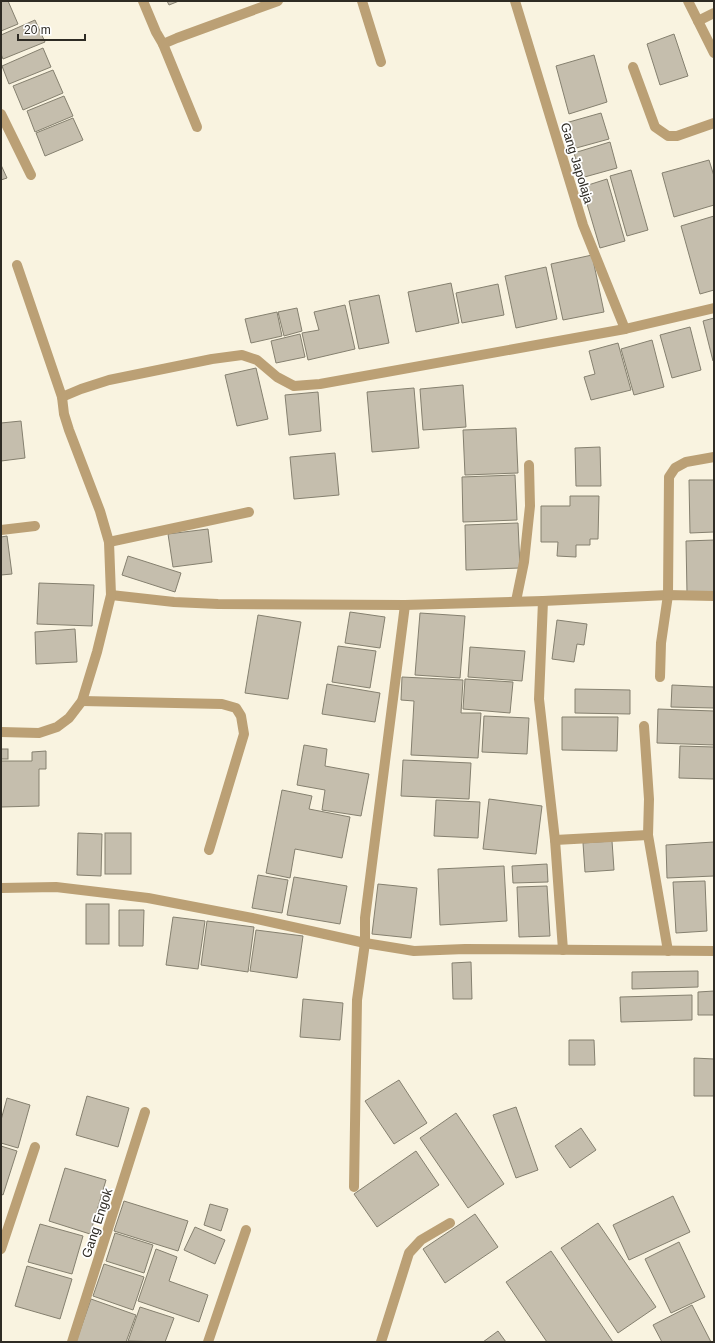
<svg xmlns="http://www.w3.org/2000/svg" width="715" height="1343" font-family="Helvetica,sans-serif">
<rect width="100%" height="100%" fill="#f9f3e0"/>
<!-- building -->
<g fill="#c5bead" stroke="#85806f">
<polygon points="1,1 8,1 18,24 1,31"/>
<polygon points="167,1 179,1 169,5"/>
<polygon points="35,20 45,42 3,59 1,54 1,35"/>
<polygon points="674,34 688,76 660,85 647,44"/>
<polygon points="43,48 51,67 9,84 2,66"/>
<polygon points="594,55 607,102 569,114 556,66"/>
<polygon points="53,70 63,93 23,110 13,86"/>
<polygon points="64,96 73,116 35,132 27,111"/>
<polygon points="601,113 609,139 569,150 562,124"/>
<polygon points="73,118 83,140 45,156 36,133"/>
<polygon points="610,142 617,168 581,178 574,153"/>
<polygon points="709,160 714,176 714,205 674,217 662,173"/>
<polygon points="1,165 7,178 1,180"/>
<polygon points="631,170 648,230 627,236 610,176"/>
<polygon points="607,179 625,241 600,248 582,187"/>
<polygon points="714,216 714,290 700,294 681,226"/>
<polygon points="592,255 604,312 563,320 551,264"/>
<polygon points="546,267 557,319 516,328 505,276"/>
<polygon points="451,283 459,323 416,332 408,292"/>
<polygon points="498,284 504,315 462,323 456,293"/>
<polygon points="379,295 389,343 359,349 349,301"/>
<polygon points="345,305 355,349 308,360 302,333 319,330 314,312"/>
<polygon points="297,308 302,331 284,336 278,312"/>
<polygon points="277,312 282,336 251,343 245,319"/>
<polygon points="714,318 714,361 713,361 703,321"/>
<polygon points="690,327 701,370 672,378 660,335"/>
<polygon points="300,334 305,357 276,363 271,341"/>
<polygon points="652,340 664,387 634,395 621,349"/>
<polygon points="618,343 631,390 591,400 584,377 595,374 589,351"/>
<polygon points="256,368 268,419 237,426 225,375"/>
<polygon points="463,385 466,427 423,430 420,389"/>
<polygon points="414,388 419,448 372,452 367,392"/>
<polygon points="318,392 321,431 289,435 285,395"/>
<polygon points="21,421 25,458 1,461 1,423"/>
<polygon points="516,428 518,473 465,475 463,430"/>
<polygon points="600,447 601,486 576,486 575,448"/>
<polygon points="335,453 339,495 294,499 290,457"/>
<polygon points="515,475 517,520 463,522 462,477"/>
<polygon points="689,480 714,480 714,532 690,533"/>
<polygon points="570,496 599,496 598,539 590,539 590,545 576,545 576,557 557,556 558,542 541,542 541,506 570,506"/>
<polygon points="518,523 520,568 466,570 465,525"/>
<polygon points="208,529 212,562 173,567 168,534"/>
<polygon points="7,536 12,574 1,575 1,537"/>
<polygon points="714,540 714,593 687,593 686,541"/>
<polygon points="128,556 181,573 175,592 122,575"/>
<polygon points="39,583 94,585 92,626 37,624"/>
<polygon points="350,612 385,617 380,648 345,643"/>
<polygon points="420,613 465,616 460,678 415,675"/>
<polygon points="258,615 301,622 288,699 245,693"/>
<polygon points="557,620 587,624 584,645 577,644 574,662 552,659"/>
<polygon points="75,629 77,662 36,664 35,632"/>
<polygon points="338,646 376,651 370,688 332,682"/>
<polygon points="470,647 525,651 522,681 468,677"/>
<polygon points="402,677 463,680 461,713 481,713 478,758 411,755 414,701 401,700"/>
<polygon points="465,679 513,682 510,713 463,709"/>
<polygon points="327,684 380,693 375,722 322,714"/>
<polygon points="672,685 714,687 714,708 671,707"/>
<polygon points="575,689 630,690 630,714 575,713"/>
<polygon points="658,709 714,711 714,745 657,743"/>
<polygon points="484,716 529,718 527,754 482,752"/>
<polygon points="562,717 618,717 617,751 562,750"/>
<polygon points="304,745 327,749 325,766 369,774 361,816 322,810 325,790 297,785"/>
<polygon points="680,746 714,747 714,779 679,778"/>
<rect x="1" y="749" width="7" height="10"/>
<polygon points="46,751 46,769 39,769 39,806 1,807 1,761 32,761 32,752"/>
<polygon points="403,760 471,763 469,799 401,796"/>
<polygon points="282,790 312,796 309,809 350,817 342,858 295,849 290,878 266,873"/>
<polygon points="489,799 542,806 536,854 483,849"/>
<polygon points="436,800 480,802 478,838 434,836"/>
<polygon points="78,833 102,834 101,876 77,875"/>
<rect x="105" y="833" width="26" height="41"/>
<polygon points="612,841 614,870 585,872 583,843"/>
<polygon points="714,842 714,876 667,878 666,845"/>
<polygon points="547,864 548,882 513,883 512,866"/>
<polygon points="504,866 507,921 440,925 438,869"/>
<polygon points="258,875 288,880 282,913 252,908"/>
<polygon points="294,877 347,886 340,924 287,915"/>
<polygon points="705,881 707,931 676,933 673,882"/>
<polygon points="378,884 417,888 411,938 372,934"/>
<polygon points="547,886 550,936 519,937 517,887"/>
<rect x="86" y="904" width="23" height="40"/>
<polygon points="119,910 144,910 143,946 119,946"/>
<polygon points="173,917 205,921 198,969 166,965"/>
<polygon points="207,921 254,927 248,972 201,965"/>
<polygon points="256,930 303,936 297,978 250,971"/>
<polygon points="471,962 472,999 453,999 452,963"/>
<polygon points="698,971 698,987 632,989 632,972"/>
<polygon points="714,991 714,1015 698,1015 698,992"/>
<polygon points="692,995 692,1020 621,1022 620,997"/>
<polygon points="303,999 343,1003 340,1040 300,1037"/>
<polygon points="569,1040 594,1040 595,1065 569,1065"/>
<polygon points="694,1058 714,1059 714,1096 694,1096"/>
<polygon points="399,1080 427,1123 394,1144 365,1101"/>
<polygon points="87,1096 129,1108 118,1147 76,1135"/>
<polygon points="7,1098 30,1105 18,1148 1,1143 1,1120"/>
<polygon points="516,1107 538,1170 516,1178 493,1115"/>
<polygon points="456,1113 504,1184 468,1208 420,1138"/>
<polygon points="581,1128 596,1150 570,1168 555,1146"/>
<polygon points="1,1146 17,1151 3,1195 1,1194"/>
<polygon points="416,1151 439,1185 377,1227 354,1194"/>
<polygon points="65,1168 106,1180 90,1234 49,1221"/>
<polygon points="673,1196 690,1232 629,1260 613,1225"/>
<polygon points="124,1201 188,1221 178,1251 114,1231"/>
<polygon points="210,1204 228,1209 221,1231 204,1225"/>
<polygon points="475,1214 498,1247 445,1283 423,1249"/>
<polygon points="598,1223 656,1307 618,1333 561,1248"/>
<polygon points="40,1224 83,1236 72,1274 28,1262"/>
<polygon points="195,1227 225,1240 215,1264 184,1250"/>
<polygon points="115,1233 153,1245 144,1273 106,1261"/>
<polygon points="679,1242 705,1297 671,1313 645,1259"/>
<polygon points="156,1249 177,1257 169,1281 208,1295 199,1322 138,1301"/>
<polygon points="551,1251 613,1342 547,1342 506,1282"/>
<polygon points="104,1264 144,1277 133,1310 93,1296"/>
<polygon points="27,1266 72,1279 60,1319 15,1306"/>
<polygon points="91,1299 136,1315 126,1342 76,1342"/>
<polygon points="692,1305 711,1342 662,1342 653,1325"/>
<polygon points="140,1307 174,1318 165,1342 128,1341"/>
<polygon points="498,1331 506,1342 483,1342"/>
</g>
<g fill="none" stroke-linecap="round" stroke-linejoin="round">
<!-- lane -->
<g stroke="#bba075" stroke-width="10">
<polyline points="660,677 661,643 668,595"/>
<polyline points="381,1342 409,1253 421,1240 450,1223"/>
</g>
<!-- street -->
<g stroke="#bba075" stroke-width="10">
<polyline points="143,1 156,32 163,44 177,38 278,1"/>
<polyline points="362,1 381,62"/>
<polyline points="515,1 583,225 625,329"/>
<polyline points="688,1 714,53"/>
<polyline points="698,21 714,13"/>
<polyline points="163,44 197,127"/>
<polyline points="633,67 655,127 668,136 677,136 714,123"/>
<polyline points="1,114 31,175"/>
<polyline points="62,397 81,389 109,380 212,359 242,355 257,360 277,377 294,386 320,384 625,329 714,308"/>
<polyline points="1,530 35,526"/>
<polyline points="109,542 249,512"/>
<polyline points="111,595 174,602 218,604 405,605 543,601 668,595 714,596"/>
<polyline points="668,595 669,477 675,468 686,462 714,457"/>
<polyline points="516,601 524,562 530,506 529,465"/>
<polyline points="543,601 539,699 555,840 563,950"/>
<polyline points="82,701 222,704 236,708 241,716 244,734 209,850"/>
<polyline points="644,726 649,799 648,835 668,951"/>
<polyline points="1,732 39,733 57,727 69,718 82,701 97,652 111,595 109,542 100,511 69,430 64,414 62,397 17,265"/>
<polyline points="555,840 648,835"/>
<polyline points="1,888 56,887 148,898 252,918 365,943 414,951 465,949 714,951"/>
<polyline points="354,1187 357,1000 365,943 365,918 405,605"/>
<polyline points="1,1249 35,1147"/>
<polyline points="72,1342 145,1112"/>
<polyline points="208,1342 246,1230"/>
</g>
</g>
<g text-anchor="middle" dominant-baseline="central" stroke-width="3.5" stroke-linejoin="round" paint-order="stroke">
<!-- street labels -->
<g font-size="13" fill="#2e2b24" stroke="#fff">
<text transform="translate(577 163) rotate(73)">Gang Japolaja</text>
<text transform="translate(97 1223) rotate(-72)">Gang Engok</text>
</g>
</g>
<!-- border -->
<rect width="715" height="1343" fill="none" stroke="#2e2b24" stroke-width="4"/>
<!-- scale -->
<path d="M18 34v6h67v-6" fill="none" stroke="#2e2b24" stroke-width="2"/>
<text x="24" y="34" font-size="12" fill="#2e2b24" stroke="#ffffff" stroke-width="3" paint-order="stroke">20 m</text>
</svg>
